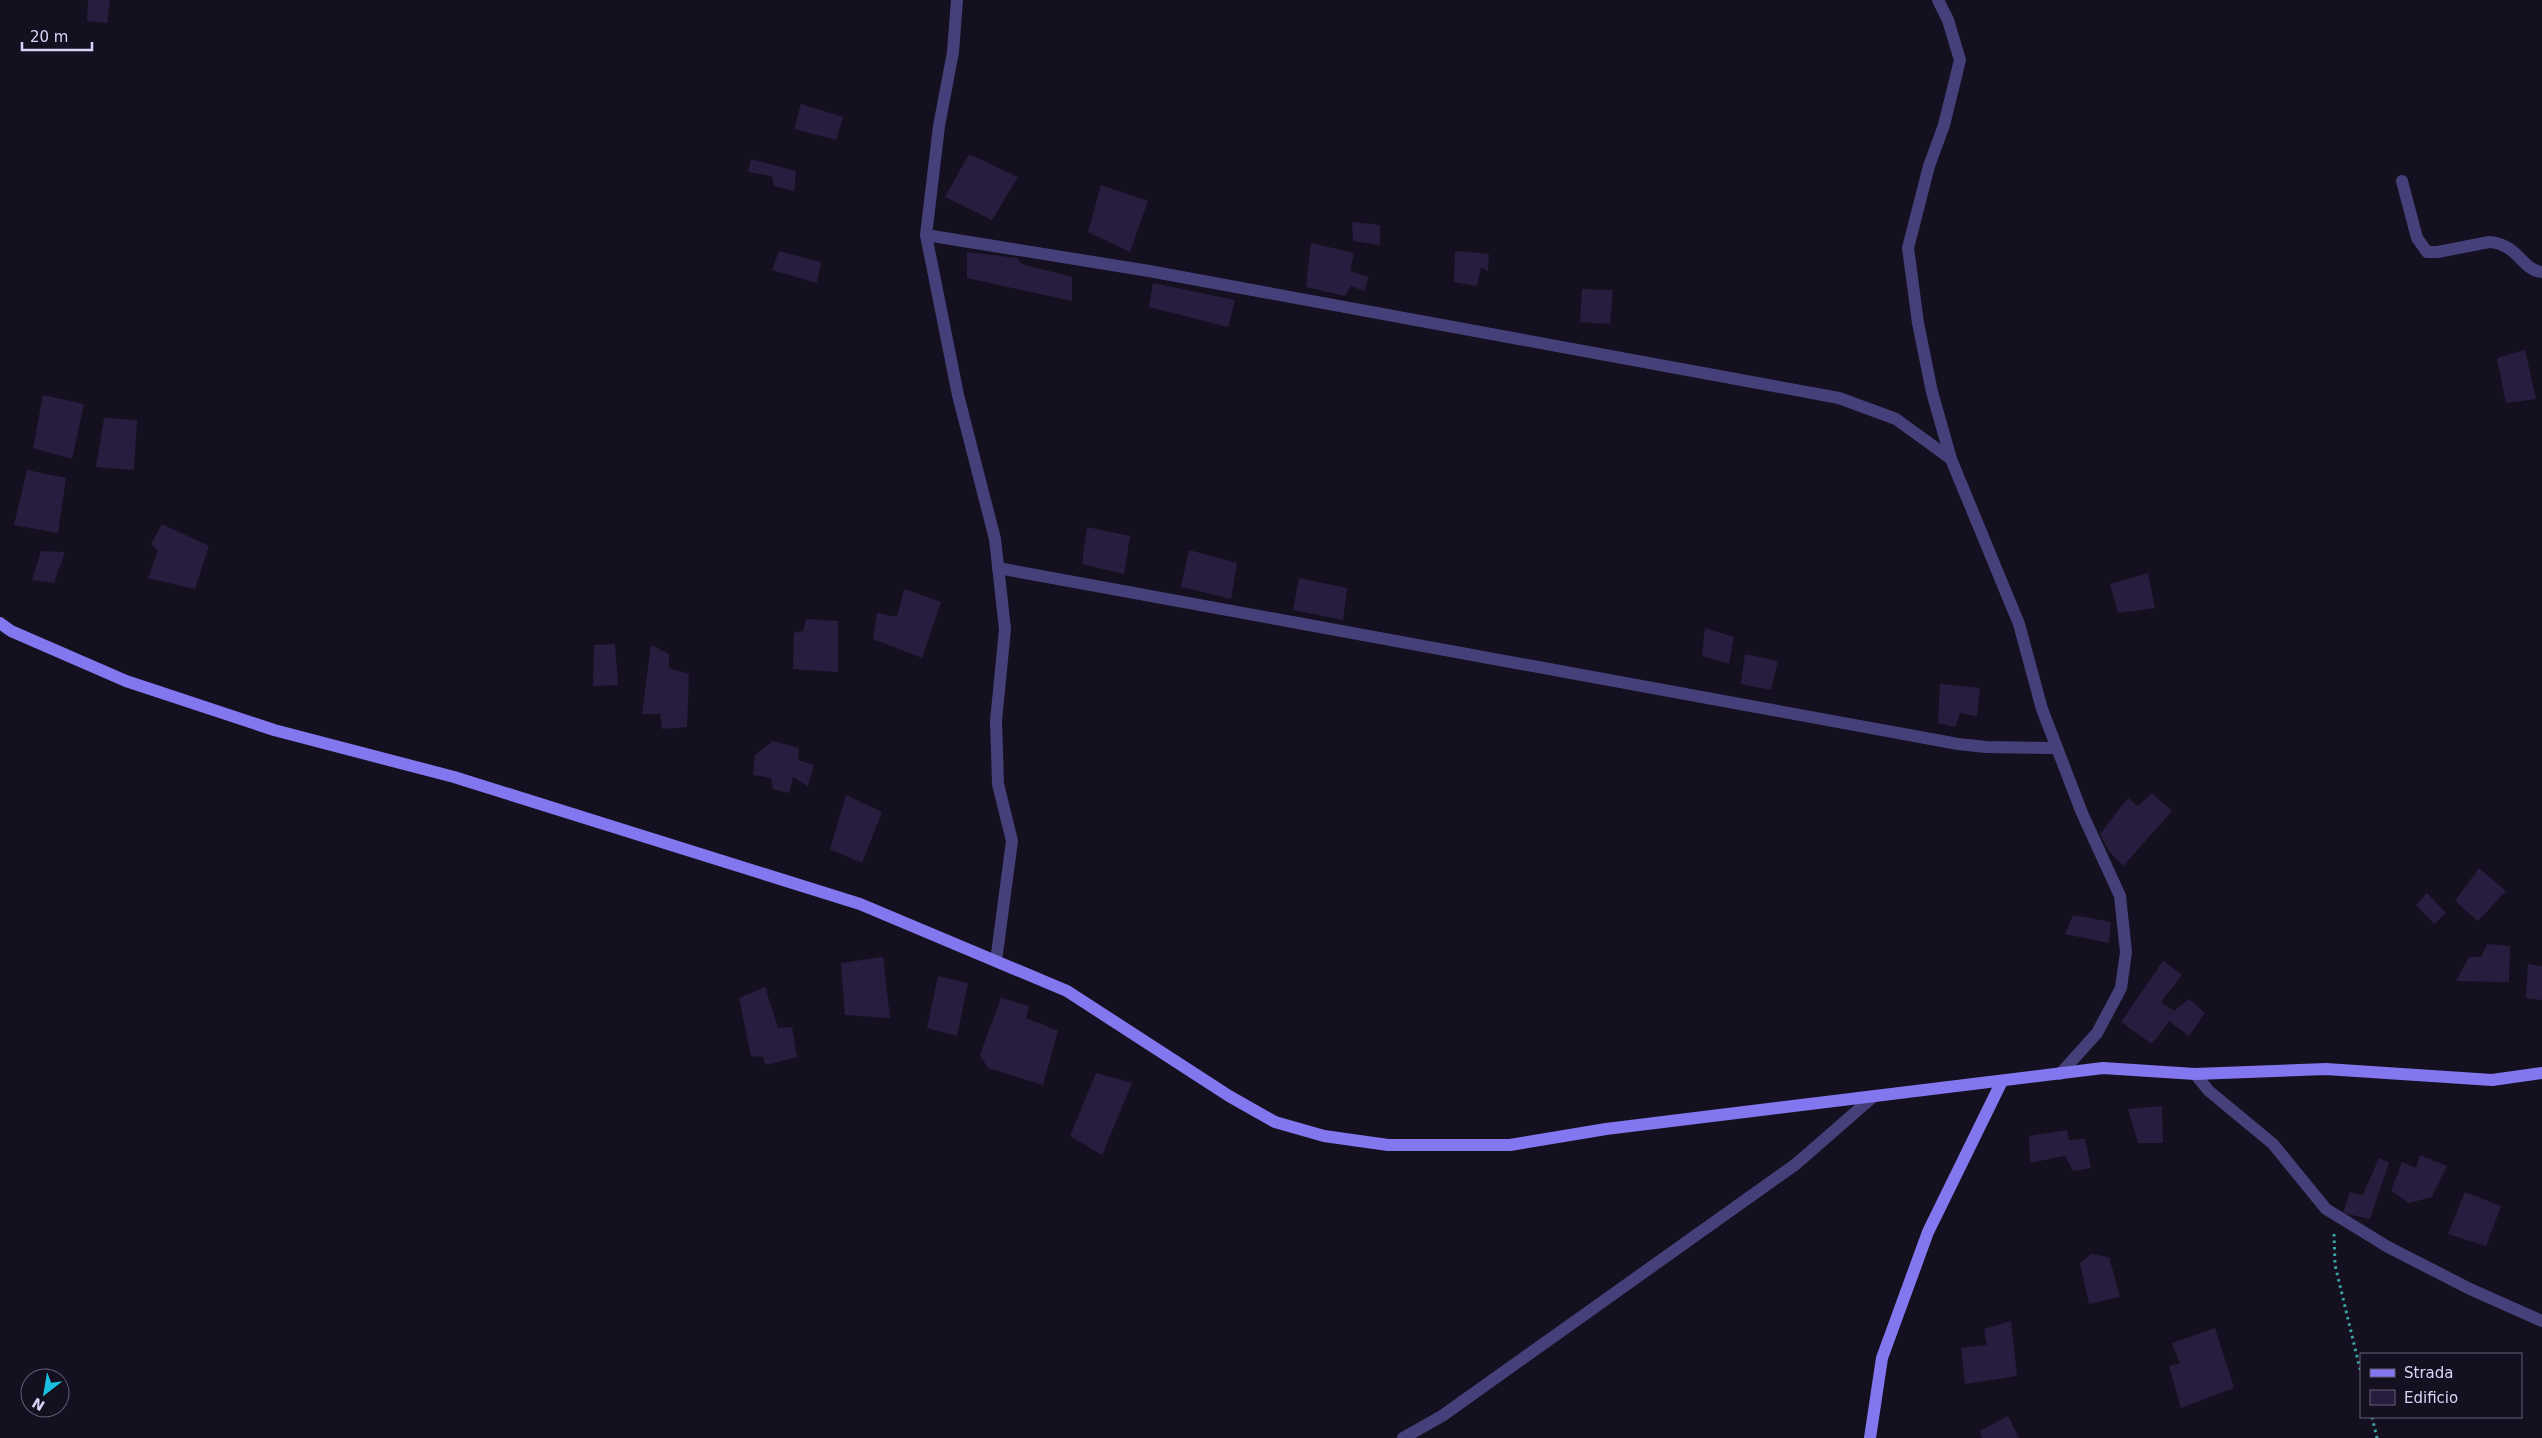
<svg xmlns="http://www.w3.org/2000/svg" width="2542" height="1438" font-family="'DejaVu Sans',sans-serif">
<rect width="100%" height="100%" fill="#141020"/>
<!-- building -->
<g fill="#271e3f">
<polygon points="88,0 110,0 107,23 87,21"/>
<polygon points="801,104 843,117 836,140 794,129"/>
<polygon points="969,154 1018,177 992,220 945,197"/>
<polygon points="751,159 796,171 794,191 774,186 772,176 748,172"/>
<polygon points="1101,185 1148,201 1130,252 1088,232"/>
<polygon points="1352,222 1380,225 1380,245 1353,241"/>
<polygon points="1311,243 1354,253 1350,271 1369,277 1364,291 1351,286 1345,296 1306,287"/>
<polygon points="779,251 821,262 817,283 772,270"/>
<polygon points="1455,251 1489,254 1488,271 1481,268 1477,286 1454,282"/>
<polygon points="967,252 1017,258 1022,264 1072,277 1072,301 967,278"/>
<polygon points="1153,283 1235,300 1228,327 1149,307"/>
<polygon points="1582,289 1613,290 1610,324 1580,322"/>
<polygon points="2525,350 2536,399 2506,403 2497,358"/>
<polygon points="43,395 84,404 72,459 33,448"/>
<polygon points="104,418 137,420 134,470 96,467"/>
<polygon points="27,470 66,478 58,533 14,525"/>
<polygon points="162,524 209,546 195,589 148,578 158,551 151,544"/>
<polygon points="1087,527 1130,536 1124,574 1082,564"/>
<polygon points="1189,550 1237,563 1231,599 1181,587"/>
<polygon points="41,551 65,552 54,583 32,580"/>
<polygon points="2148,573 2155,608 2118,613 2110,584"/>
<polygon points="1299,578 1347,588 1343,620 1293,610"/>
<polygon points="904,589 941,602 922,658 873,639 877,613 897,617"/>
<polygon points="806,619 838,621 838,672 793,669 794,633 803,631"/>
<polygon points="1705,628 1734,637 1729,664 1702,656"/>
<polygon points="615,644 618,685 593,686 594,645"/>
<polygon points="651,645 669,654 669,668 689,674 687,727 662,729 660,714 642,714"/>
<polygon points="1745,654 1778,661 1771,690 1741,684"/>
<polygon points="1940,684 1980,688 1977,716 1960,713 1955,727 1938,723"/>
<polygon points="773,741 799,748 798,760 814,765 808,786 793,777 789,793 773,789 771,778 753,775 755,755"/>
<polygon points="2152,793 2172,811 2123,866 2109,851 2100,834 2128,798 2138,806"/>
<polygon points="846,795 882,812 862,863 830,849"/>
<polygon points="2479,868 2506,891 2478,921 2455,901"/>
<polygon points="2427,893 2446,913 2434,924 2416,905"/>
<polygon points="2073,915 2111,922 2109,943 2065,934"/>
<polygon points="2487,944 2510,946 2509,982 2456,981 2469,957 2481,957"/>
<polygon points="883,957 890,1018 845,1015 841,963"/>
<polygon points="2163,961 2182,975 2161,1002 2174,1011 2189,999 2205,1013 2189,1036 2169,1021 2152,1044 2121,1022"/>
<polygon points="2528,964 2542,966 2542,1000 2526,998"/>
<polygon points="938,976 968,983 957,1036 927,1028"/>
<polygon points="765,987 778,1028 792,1027 797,1057 765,1065 763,1057 751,1056 739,998"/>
<polygon points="1001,998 1029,1006 1026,1018 1058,1031 1043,1085 988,1068 980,1055"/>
<polygon points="1096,1073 1132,1083 1102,1155 1070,1136"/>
<polygon points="2162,1106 2163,1143 2138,1143 2128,1109"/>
<polygon points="2067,1130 2069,1140 2085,1139 2091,1168 2073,1171 2065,1156 2030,1163 2029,1136"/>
<polygon points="2420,1155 2447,1166 2432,1197 2409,1203 2391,1191 2402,1162 2416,1168"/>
<polygon points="2379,1158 2389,1163 2370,1219 2343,1213 2350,1192 2363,1195"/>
<polygon points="2465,1192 2501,1206 2486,1246 2448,1234"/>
<polygon points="2091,1254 2109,1257 2120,1297 2089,1304 2080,1263"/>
<polygon points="2011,1321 2017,1376 1965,1384 1961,1348 1987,1345 1984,1329"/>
<polygon points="2215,1328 2234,1388 2181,1408 2169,1366 2180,1363 2172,1343"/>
<polygon points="2008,1416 2019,1438 1982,1438 1980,1431"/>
</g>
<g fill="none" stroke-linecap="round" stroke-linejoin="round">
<!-- path -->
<g stroke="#3ca5a6" stroke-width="3" stroke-dasharray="2.5 4" stroke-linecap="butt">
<polyline points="2334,1234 2335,1265 2361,1373"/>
<polyline points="2372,1417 2377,1438"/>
</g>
<!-- street -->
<g stroke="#46407a" stroke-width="12">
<polyline points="957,0 953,52 939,126 926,235 958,395 995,539 1005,629 996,721 998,784 1012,841 996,961"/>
<polyline points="1938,0 1948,20 1960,60 1944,125 1929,166 1908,248 1918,323 1932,392 1951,459 2019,624 2042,709 2082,813 2120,896 2126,952 2121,988 2097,1033 2060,1074"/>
<path d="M 2402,181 L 2417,238 L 2427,252 L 2438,252 L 2489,242 C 2519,244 2521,270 2542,272"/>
<polyline points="926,235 1149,271 1839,398 1896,419 1951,459"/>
<polyline points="998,568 1958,744 1986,747 2057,748"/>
<polyline points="2195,1074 2209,1091 2273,1144 2326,1209 2388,1247 2470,1289 2542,1321"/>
<polyline points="1403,1438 1442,1416 1796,1164 1874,1096"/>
</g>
<!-- secondary -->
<g stroke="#8277ef" stroke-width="12">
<polyline points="0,623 11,631 126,681 274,730 454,777 860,904 1067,991 1229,1096 1275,1122 1324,1136 1388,1145 1510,1145 1606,1129 2103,1068 2195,1074 2326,1069 2492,1080 2542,1073"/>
<polyline points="1870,1438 1882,1358 1928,1232 2002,1081"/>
</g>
</g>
<!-- legend -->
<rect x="2360" y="1353" width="162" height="65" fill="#141020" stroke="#645e77"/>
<rect x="2370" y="1369" width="25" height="8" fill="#8277ef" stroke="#645e77"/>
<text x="2404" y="1378" font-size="15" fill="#dbd4fa">Strada</text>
<rect x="2370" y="1390" width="25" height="15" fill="#271e3f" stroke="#645e77"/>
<text x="2404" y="1403" font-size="15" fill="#dbd4fa">Edificio</text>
<!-- north arrow -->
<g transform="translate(45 1393) rotate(211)"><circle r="24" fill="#141020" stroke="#645e77"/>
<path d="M0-4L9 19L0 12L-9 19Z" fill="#1bbfe0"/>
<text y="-8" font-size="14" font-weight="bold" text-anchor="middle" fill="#dbd4fa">N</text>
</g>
<!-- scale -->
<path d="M22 42v8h70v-8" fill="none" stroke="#dbd4fa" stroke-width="2.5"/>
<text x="30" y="42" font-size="15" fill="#dbd4fa" stroke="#141020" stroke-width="4" paint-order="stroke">20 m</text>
</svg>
